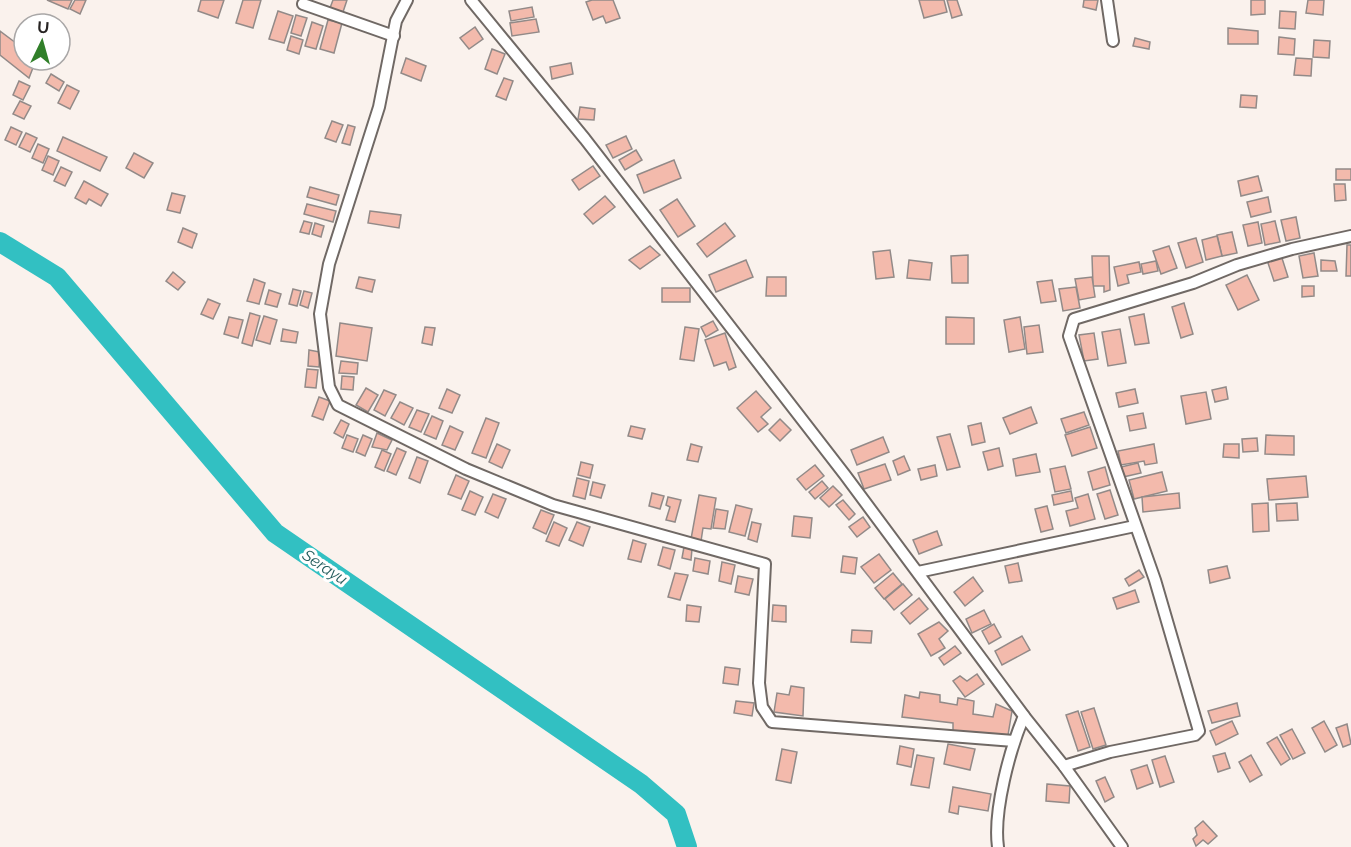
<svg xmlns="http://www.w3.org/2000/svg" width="1351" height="847" font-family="Raleway,sans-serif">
<rect width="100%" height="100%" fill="#faf2ed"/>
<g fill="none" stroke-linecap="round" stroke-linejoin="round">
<!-- river -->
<polyline stroke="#32c0c2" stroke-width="20" points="0,242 57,277 275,533 641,784 676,814 687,847"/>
</g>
<!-- building -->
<g fill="#f3baac" stroke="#928a88" stroke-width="1.5">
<polygon points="47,0 72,0 68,9"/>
<polygon points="75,0 86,0 80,14 70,9"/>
<polygon points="201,0 224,0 218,18 198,11"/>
<polygon points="243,0 261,0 253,28 236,23"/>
<polygon points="333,0 347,0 343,12 330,8"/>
<polygon points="592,0 613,0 620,18 606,23 603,16 593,20 586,2"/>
<polygon points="919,0 944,0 947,12 924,18"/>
<polygon points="947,0 957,0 962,15 952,18"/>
<polygon points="1084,0 1098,0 1096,10 1083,7"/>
<polygon points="1251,0 1265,0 1265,14 1251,15"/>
<polygon points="1308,0 1324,0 1323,15 1306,13"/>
<polygon points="532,7 534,17 511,21 509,11"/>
<polygon points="278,11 293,16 284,43 269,39"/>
<polygon points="1280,11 1296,12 1295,29 1279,28"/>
<polygon points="296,15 307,18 301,36 291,33"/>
<polygon points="536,19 539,32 512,36 510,23"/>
<polygon points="328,20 342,23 334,53 320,49"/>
<polygon points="312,22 323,26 316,49 305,46"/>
<polygon points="475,27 483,39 469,49 460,38"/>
<polygon points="1228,28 1258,31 1258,44 1228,44"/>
<polygon points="0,31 24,49 24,60 36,60 29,78 0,55"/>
<polygon points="291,36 303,40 299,54 287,50"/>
<polygon points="1279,37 1295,39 1294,55 1278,54"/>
<polygon points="1135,38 1150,42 1149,49 1133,46"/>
<polygon points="1314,40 1330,41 1329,58 1313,57"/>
<polygon points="492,49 505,54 497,74 485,69"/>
<polygon points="406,58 426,66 421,81 401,73"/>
<polygon points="1296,58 1312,59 1311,76 1294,75"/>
<polygon points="571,63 573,74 552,79 550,67"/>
<polygon points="51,74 64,82 59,91 46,83"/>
<polygon points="504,78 513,81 506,100 496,96"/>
<polygon points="19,81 30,86 23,100 13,95"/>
<polygon points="67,85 79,91 70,109 58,103"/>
<polygon points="1241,95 1257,96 1256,108 1240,107"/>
<polygon points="20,101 31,106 24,119 13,114"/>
<polygon points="580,107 595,109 594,120 578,119"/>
<polygon points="332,121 343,125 336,142 325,138"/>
<polygon points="348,125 355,127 350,145 342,143"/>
<polygon points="11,127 22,132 16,145 5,140"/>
<polygon points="26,133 37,138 30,152 19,147"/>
<polygon points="626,136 632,149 613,158 606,145"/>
<polygon points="63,137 107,157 100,171 57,151"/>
<polygon points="38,144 49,149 43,163 32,158"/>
<polygon points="636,150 642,160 625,170 619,160"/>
<polygon points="134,153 153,163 144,178 126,168"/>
<polygon points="48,156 59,161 53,175 42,170"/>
<polygon points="674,160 681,178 644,193 637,175"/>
<polygon points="593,166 600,176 579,190 572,180"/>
<polygon points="61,167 72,172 65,186 54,181"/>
<rect x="1336" y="169" width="15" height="11"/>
<polygon points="1258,176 1262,191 1241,196 1238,181"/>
<polygon points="84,181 108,194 101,206 89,199 86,204 75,198"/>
<polygon points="1334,184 1345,184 1346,200 1335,201"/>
<polygon points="310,187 339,195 336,205 307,197"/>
<polygon points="172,193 185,196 180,213 167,210"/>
<polygon points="605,196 615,207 593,224 584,214"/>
<polygon points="1268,197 1271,212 1251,217 1247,202"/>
<polygon points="677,199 695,226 678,237 660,210"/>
<polygon points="307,204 336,211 333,222 304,214"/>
<polygon points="370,211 401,215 399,228 368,223"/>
<polygon points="1296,217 1300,238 1286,241 1281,220"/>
<polygon points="304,221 312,223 309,234 300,232"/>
<polygon points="1275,221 1280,242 1265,245 1261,224"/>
<polygon points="1258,222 1262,243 1248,246 1243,225"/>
<polygon points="315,223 324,226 321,237 312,234"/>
<polygon points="725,223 735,236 707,257 697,244"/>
<polygon points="183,228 197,234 192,248 178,242"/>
<polygon points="1232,232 1237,253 1222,256 1217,235"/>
<polygon points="1217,236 1222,256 1206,260 1202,240"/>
<polygon points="1196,238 1203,262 1186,268 1178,243"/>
<polygon points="1347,245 1351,245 1351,276 1346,276"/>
<polygon points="650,246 660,255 640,269 629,260"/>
<polygon points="1169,246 1177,268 1161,274 1153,251"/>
<polygon points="890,250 894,277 876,279 873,252"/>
<polygon points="1314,253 1318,276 1303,278 1299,256"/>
<polygon points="968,255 968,283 952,283 951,256"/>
<polygon points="1281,255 1288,277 1274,281 1267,260"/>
<polygon points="1092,256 1109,256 1110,290 1104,292 1104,286 1093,286"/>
<polygon points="746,260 753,277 716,292 709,275"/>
<polygon points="909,260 932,263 930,280 907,278"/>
<polygon points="1321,260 1335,261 1337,271 1321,271"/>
<polygon points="1156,261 1158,271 1143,274 1141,264"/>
<polygon points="1139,262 1141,272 1127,275 1129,283 1118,286 1114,267"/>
<polygon points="173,272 185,282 178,290 166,281"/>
<polygon points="1247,275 1259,300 1238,310 1226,285"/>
<polygon points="359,277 375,280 372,292 356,288"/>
<polygon points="767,277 786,277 786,296 766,296"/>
<polygon points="1092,277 1095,297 1079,300 1075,279"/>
<polygon points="254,279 265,283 259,304 247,301"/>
<polygon points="1052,280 1056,301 1041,303 1037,282"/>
<polygon points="1302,286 1314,286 1314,296 1302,297"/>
<polygon points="1076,287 1080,308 1063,311 1059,289"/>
<rect x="662" y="288" width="28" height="14"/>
<polygon points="293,289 301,291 297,306 289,304"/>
<polygon points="269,290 281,294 277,307 265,304"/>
<polygon points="304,291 312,293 308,308 300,305"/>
<polygon points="208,299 220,304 213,319 201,314"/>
<polygon points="1184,303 1193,334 1181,338 1172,307"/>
<polygon points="250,313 260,316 252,346 242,343"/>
<polygon points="1144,314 1149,343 1135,345 1129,317"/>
<polygon points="264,316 277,320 270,344 256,340"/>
<polygon points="229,317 243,320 238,338 224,334"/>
<polygon points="946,317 974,318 974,344 946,344"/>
<polygon points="1020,317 1025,349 1009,352 1004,320"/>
<polygon points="713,321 718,330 706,337 701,327"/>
<polygon points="340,323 372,328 367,361 336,356"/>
<polygon points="1039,325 1043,352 1027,354 1024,327"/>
<polygon points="425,327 435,328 432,345 422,343"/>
<polygon points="685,327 699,329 694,361 680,359"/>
<polygon points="283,329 298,332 296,343 281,341"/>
<polygon points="1120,329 1126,363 1108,366 1102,332"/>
<polygon points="725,333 736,367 729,370 726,362 714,366 705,340"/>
<polygon points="1094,333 1098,359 1084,361 1079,335"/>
<polygon points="309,350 320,352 319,367 308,366"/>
<polygon points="341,361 358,363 357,374 339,373"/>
<polygon points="307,369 318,370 316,388 305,387"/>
<polygon points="342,376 354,377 353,390 341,389"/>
<polygon points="1226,387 1228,399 1215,402 1212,390"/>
<polygon points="366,388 378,395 368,412 356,405"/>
<polygon points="447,389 460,395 452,413 439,408"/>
<polygon points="1135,389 1138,403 1119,407 1116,393"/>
<polygon points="384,390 396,395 385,416 374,410"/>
<polygon points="756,391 771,408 761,417 768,424 758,432 737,408"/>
<polygon points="1206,392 1211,419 1186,424 1181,396"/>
<polygon points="319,397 330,401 323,420 312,416"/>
<polygon points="400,402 413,408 404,425 391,418"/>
<polygon points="1031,407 1037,423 1010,434 1003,418"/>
<polygon points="417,410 429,414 421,432 409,427"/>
<polygon points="1084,412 1089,425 1066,433 1061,419"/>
<polygon points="1143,413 1146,428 1130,431 1127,416"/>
<polygon points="432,416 443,421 436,439 424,434"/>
<polygon points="486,418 499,423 486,458 472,453"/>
<polygon points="780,419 791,430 780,441 769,430"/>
<polygon points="341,420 349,424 343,438 334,433"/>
<polygon points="981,423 985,442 972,445 968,426"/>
<polygon points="450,426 463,432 455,450 442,445"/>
<polygon points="631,426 645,429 642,439 628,436"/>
<polygon points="1090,427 1097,448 1072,456 1065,435"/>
<polygon points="377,433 392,440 387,450 372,447"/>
<polygon points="950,434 960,467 947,470 937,437"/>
<polygon points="347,435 358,439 353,452 342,448"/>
<polygon points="363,435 372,439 365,456 356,452"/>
<polygon points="1266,435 1294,436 1294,455 1265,454"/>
<polygon points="883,437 889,452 857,465 851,450"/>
<polygon points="1257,438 1258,451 1243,452 1242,439"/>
<polygon points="497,444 510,450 502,468 489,462"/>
<polygon points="691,444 702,447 698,462 687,460"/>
<polygon points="1154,444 1157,463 1145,465 1144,461 1121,465 1118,451"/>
<polygon points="1224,444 1239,444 1239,458 1223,457"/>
<polygon points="397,448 406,452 396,475 387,471"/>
<polygon points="999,448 1003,466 988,470 983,452"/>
<polygon points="382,450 391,454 384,471 375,467"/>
<polygon points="1036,454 1040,472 1016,476 1013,459"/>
<polygon points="904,456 910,470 898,475 893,461"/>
<polygon points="417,457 428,461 420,483 409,478"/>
<polygon points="581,462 593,465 590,478 578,475"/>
<polygon points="1138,463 1141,473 1123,477 1121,467"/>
<polygon points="885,464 891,480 864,489 858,473"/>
<polygon points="815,465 824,476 806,490 797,479"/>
<polygon points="935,465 937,476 921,480 918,469"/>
<polygon points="1065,466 1071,489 1055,492 1050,469"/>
<polygon points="1105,467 1110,485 1093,490 1088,472"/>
<polygon points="1162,472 1167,491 1134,499 1129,480"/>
<polygon points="456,475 469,481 461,499 448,494"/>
<polygon points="1306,476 1308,497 1269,500 1267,479"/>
<polygon points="577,478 589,481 585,499 573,496"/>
<polygon points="822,481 828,488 815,499 809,492"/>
<polygon points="593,482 605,485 601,498 590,495"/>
<polygon points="833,486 842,495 829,507 820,498"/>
<polygon points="1110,490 1118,515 1105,519 1097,494"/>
<polygon points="470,491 483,497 475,515 462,510"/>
<polygon points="1071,491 1073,501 1054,505 1052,495"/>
<polygon points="652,493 664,496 660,509 649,506"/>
<polygon points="1179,493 1180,508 1143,512 1142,497"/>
<polygon points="493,494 506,499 498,518 485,512"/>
<polygon points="1088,494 1095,519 1070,526 1066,511 1078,508 1075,498"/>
<polygon points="699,495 716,498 711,529 703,528 701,541 691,539"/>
<polygon points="668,497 681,500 675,522 666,520 670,507 666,505"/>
<polygon points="843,500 855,514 849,520 836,505"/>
<polygon points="1268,503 1269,531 1253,532 1252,504"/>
<polygon points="1297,503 1298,520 1277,521 1276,504"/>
<polygon points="736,505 752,509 745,536 729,532"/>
<polygon points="1047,506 1053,529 1041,532 1035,509"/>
<polygon points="716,509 728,511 725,529 713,528"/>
<polygon points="541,510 554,515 546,534 533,528"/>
<polygon points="794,516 812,518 810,538 792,536"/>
<polygon points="863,517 870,527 857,537 849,527"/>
<polygon points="554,522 567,528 559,546 546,541"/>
<polygon points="577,522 590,527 583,546 569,540"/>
<polygon points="752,522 761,524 757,542 748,539"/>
<polygon points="937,531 942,545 919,554 913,540"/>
<polygon points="633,540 646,544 641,562 628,559"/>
<polygon points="663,547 675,550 670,569 658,565"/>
<polygon points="684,547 692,549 691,560 682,558"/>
<polygon points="879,554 891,570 874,583 861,567"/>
<polygon points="843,556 857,558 855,574 841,572"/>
<polygon points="695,558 710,561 708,574 693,571"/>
<polygon points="722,562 735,565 731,584 719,581"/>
<polygon points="1018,563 1022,581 1009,583 1005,566"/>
<polygon points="1227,566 1230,578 1210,583 1208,570"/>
<polygon points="1139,570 1144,577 1129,586 1125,579"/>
<polygon points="675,573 688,575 680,600 668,597"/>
<polygon points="893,573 902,584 884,599 875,588"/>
<polygon points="738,576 753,579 749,595 735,592"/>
<polygon points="973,577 983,591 965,606 954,592"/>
<polygon points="903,584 912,595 894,610 885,599"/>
<polygon points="1135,590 1139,602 1117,609 1113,598"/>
<polygon points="919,598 928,609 910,624 901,613"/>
<polygon points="687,605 701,607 699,622 686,621"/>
<polygon points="773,605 786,606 786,622 772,621"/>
<polygon points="984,610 991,624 972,633 966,619"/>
<polygon points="939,622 948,631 939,639 945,648 931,656 918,634"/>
<polygon points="994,624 1001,637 989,644 982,631"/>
<polygon points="852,630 872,631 871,643 851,642"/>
<polygon points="1022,636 1030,650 1002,665 995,651"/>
<polygon points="955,646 961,653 944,665 939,658"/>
<polygon points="725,667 740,669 738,685 723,683"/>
<polygon points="977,674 984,684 965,697 953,681 960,676 967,681"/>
<polygon points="791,686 804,688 803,716 774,712 777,693 789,695"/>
<polygon points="920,692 940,695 940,702 957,705 958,698 974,701 973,714 993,717 996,704 1012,711 1008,735 953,732 953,723 902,717 905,695 919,698"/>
<polygon points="736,701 754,703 752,716 734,713"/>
<polygon points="1237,703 1240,716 1212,723 1208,711"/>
<polygon points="1094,708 1106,745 1093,749 1081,712"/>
<polygon points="1078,711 1090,747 1078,751 1066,715"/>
<polygon points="1232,721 1238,734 1216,745 1210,731"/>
<polygon points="1324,721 1337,745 1325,752 1312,728"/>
<polygon points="1347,724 1351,744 1343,747 1336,728"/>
<polygon points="1292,729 1305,753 1293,759 1280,735"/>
<polygon points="1277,737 1290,759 1281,765 1267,743"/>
<polygon points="948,744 975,749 970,770 944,764"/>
<polygon points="900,746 914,749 911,767 897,764"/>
<polygon points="782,749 797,752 791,783 776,780"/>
<polygon points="1225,753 1230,768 1218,772 1213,756"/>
<polygon points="917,755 934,758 929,788 911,785"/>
<polygon points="1251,755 1262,775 1250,782 1239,762"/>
<polygon points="1165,756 1174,782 1160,787 1152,760"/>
<polygon points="1147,765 1153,783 1137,789 1131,770"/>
<polygon points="1105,777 1114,797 1105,802 1096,781"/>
<polygon points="1047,784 1070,786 1069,803 1046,801"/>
<polygon points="953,787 991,794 988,811 959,806 958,814 949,812"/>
<polygon points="1203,821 1217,836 1208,844 1203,840 1196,846 1193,839 1197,835 1195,828"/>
</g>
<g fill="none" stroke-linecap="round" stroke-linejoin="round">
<!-- street casing -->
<g stroke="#706965" stroke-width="14">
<g id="street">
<polyline points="407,0 396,21 379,107 329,264 320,314 329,387 338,405 466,469 553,505 765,564 759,683 762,707 772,722 1014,741"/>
<path d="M 471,0 L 585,139 L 845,475 L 1024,716 C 1010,749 993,811 998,847"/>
<polyline points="1107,0 1113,41"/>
<polyline points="303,4 394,36"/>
<polyline points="918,572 1135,526"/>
<polyline points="1024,716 1064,766 1122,847"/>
<polyline points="1064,766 1110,752 1195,735 1199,731 1155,580 1069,336 1074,319 1193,283 1237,265 1292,249 1351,236"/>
</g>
</g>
<!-- street -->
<use href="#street" stroke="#fff" stroke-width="10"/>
</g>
<g text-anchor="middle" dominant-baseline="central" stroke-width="6" stroke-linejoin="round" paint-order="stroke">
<!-- water labels -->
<g font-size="16" font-style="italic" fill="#255d5d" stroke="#fff">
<text transform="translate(325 567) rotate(34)">Serayu</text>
</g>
</g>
<!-- north arrow -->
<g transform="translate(42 42) rotate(5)"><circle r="28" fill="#ffffff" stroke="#a9a7a7" stroke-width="1.5"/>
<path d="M0-4.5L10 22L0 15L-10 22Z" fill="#307f29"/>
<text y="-9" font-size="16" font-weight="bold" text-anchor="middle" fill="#272423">U</text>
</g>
</svg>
